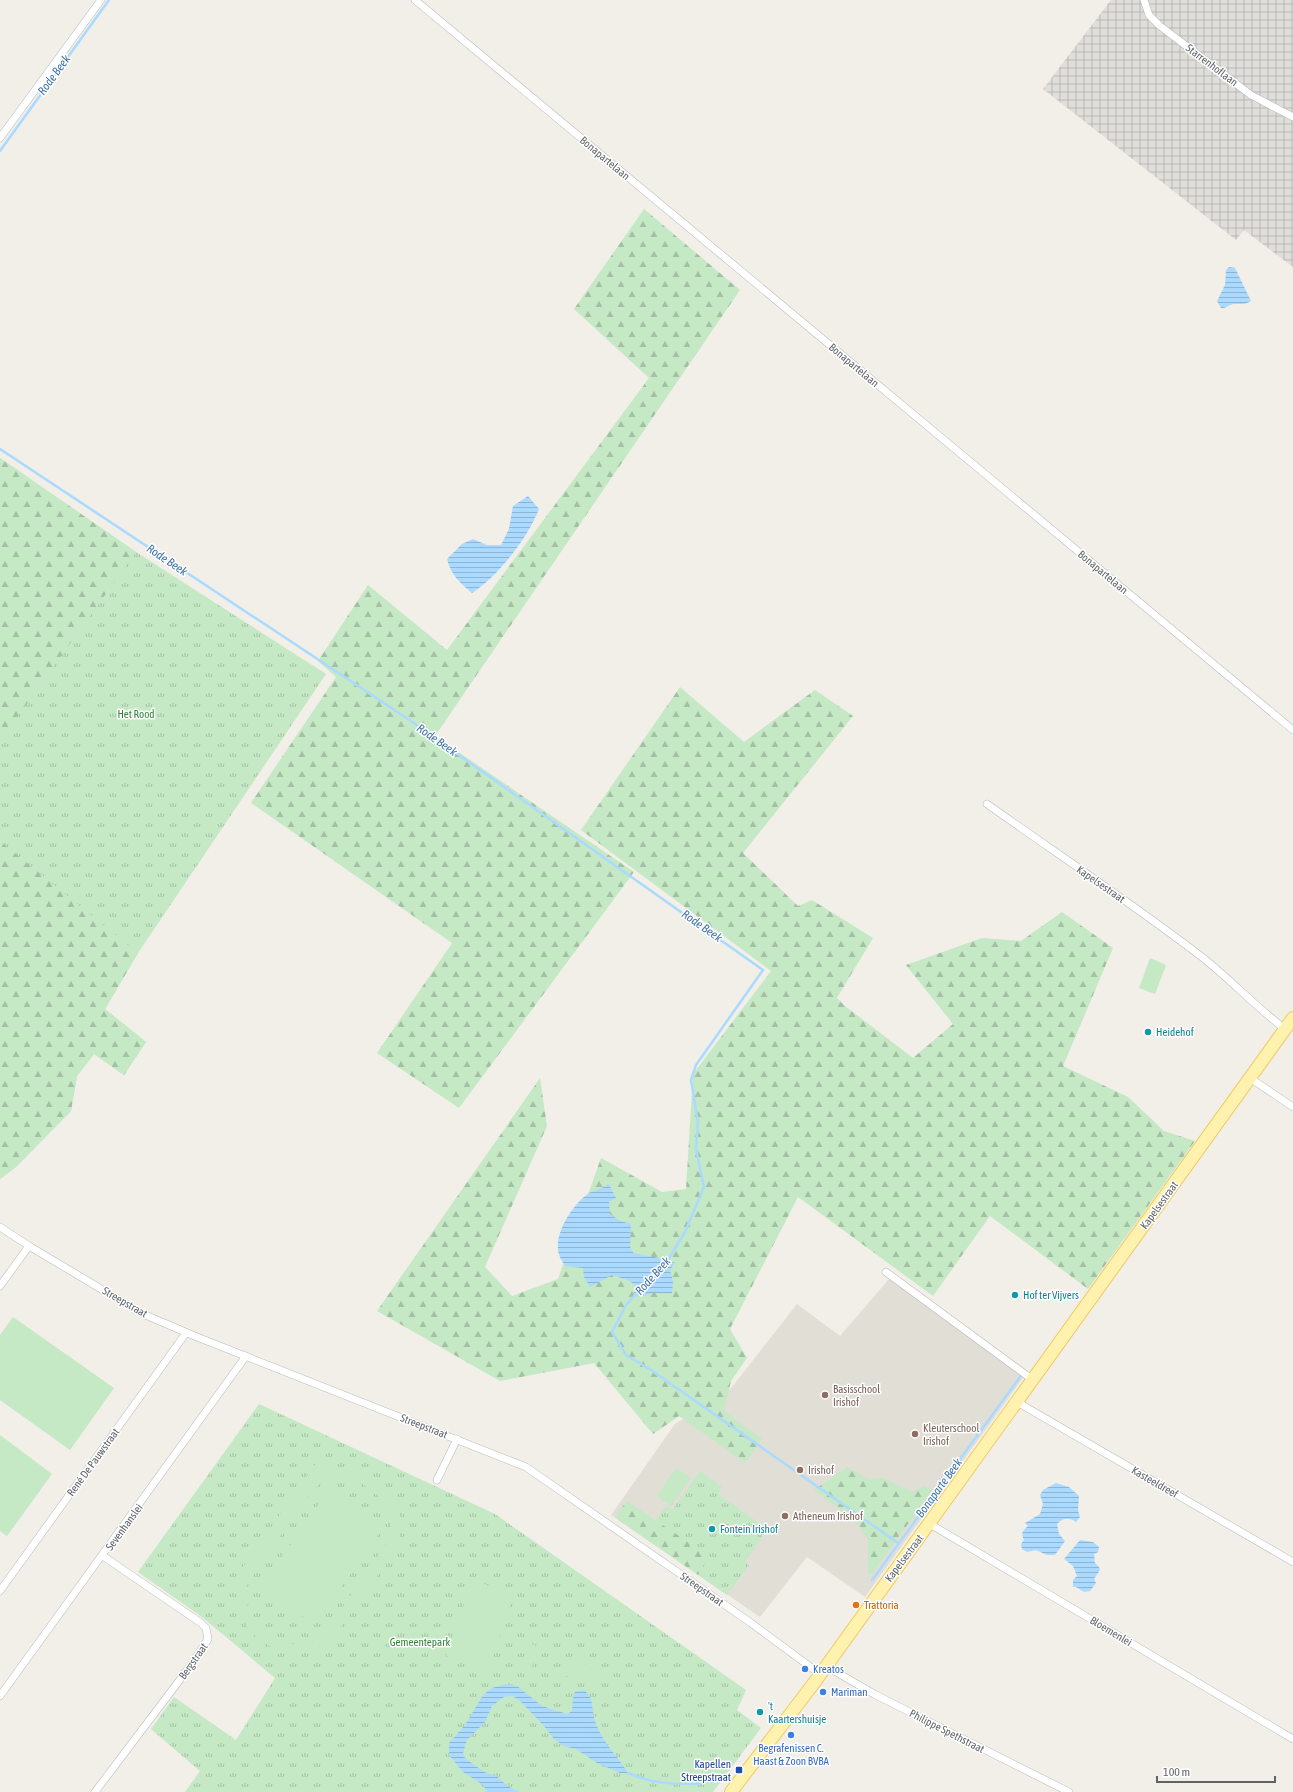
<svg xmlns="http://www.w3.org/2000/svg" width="1293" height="1792" font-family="'Asap Condensed',sans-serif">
<defs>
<pattern id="industrial-grid" width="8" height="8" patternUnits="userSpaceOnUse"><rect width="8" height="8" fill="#e0deda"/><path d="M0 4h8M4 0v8" fill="none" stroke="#b9b8b5"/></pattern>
<pattern id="grass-tufts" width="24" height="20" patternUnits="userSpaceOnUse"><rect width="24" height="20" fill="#c5e8c5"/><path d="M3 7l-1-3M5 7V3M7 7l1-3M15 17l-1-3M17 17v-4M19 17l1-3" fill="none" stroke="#a3c0a4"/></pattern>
<pattern id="forest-firs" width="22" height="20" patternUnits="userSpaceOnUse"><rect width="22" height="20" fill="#c5e8c5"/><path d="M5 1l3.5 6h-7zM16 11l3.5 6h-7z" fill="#a3c0a4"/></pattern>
<pattern id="water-rules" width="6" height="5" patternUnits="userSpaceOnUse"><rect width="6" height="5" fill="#aadaff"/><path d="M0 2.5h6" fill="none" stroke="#8eb4d2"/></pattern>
</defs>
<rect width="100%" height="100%" fill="#f1efe8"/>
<!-- industrial -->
<polygon fill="url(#industrial-grid)" points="1111,0 1293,0 1293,267 1244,230 1236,240 1043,89"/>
<!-- education -->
<polygon fill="#e1ded6" points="889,1279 1025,1375 865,1597 807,1557 760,1617 611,1515 675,1424 732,1387 797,1304 840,1336"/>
<!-- grass -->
<g fill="url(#grass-tufts)">
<polygon points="0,458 136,552 326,674 138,953 105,1009 146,1042 124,1075 94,1054 77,1076 71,1111 16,1167 0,1179"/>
<polygon points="259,1404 495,1514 746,1690 737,1710 761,1728 713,1792 185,1792 200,1771 151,1729 174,1697 236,1740 275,1678 202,1617 138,1572"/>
<polygon points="700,1471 722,1487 718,1494 767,1529 745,1562 749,1565 727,1595 698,1575 708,1556 656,1520 666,1506 672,1510"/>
</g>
<!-- forest -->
<g fill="url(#forest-firs)">
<polygon points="644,209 740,290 435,736 634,872 459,1108 377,1053 452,943 251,803 336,677 318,661 368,585 447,650 649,378 574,309"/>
<polygon points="0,458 136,552 0,741"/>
<polygon points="680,687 744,742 815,690 853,716 743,853 798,906 812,900 873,938 837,998 845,1006 913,1058 953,1024 906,965 982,938 1021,941 1062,912 1113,948 1063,1066 1128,1097 1164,1131 1195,1141 1088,1289 990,1216 933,1296 798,1197 730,1329 747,1358 731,1381 724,1411 762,1439 745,1463 679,1416 653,1434 594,1363 500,1381 377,1311 540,1078 547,1126 485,1267 512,1296 558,1279 601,1158 662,1192 686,1189 693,1074 771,971 581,830"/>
<polygon points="0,841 138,953 105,1009 146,1042 124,1075 94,1054 77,1076 71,1111 16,1167 0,1179"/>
<polygon points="847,1467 869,1479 883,1478 912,1492 924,1486 932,1491 871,1575 868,1573 868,1539 854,1520 814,1490"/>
<polygon points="627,1501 709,1556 698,1575 617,1519 619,1511"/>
</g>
<!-- pitch -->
<g fill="#c5e8c5" fill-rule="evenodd">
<polygon points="1150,958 1166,965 1155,994 1139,988"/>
<polygon points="13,1317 114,1388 70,1450 0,1400 0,1335"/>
<polygon points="0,1435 52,1474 7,1536 0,1531"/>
<path d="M 319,1459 L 329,1466 L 325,1472 C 362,1463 408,1493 400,1535 C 396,1554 380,1571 369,1587 C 342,1624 319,1676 264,1643 C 245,1631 237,1611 238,1589 L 231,1584 ZM 337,1478 C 370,1479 399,1506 389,1540 L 323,1635 C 286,1661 237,1626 248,1582 L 310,1493 L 321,1483 Z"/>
<polygon points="676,1468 691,1478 671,1506 657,1496"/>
<polygon points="330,1488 384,1526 315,1625 261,1587"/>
<polygon points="472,1580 514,1594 488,1670 446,1656"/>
<polygon points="529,1643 539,1647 532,1667 522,1663"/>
<polygon points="566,1657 600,1671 594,1687 559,1673"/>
</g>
<!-- water -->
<g fill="url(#water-rules)">
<path d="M 1229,267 L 1235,268 L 1251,301 C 1245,305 1241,304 1234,304 C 1229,304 1226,309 1221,308 L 1217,301 L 1225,285 L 1226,270 Z"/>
<path d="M 528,496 L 539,509 C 527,539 499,575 472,593 C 460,583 451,575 447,559 L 462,544 L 473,539 L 487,545 L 501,545 L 509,529 L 513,506 Z"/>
<path d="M 609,1184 L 616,1198 L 609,1202 L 610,1214 L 620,1221 L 631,1224 L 630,1246 L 633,1253 L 664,1259 L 675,1263 L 670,1270 L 673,1281 L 672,1293 C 665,1294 661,1293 654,1293 C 646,1294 644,1298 634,1296 L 635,1285 C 628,1279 621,1278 612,1275 L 590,1287 L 584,1277 L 583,1268 L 565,1266 C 562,1261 558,1255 558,1249 C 556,1230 574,1203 589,1193 C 595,1190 603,1188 609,1184 Z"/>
<path d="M 1056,1483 L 1069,1487 L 1079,1496 L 1078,1510 L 1080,1517 L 1076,1522 C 1069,1518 1064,1517 1057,1524 L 1059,1534 L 1065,1541 L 1055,1555 L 1047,1555 L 1036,1550 L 1027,1552 L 1022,1549 L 1021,1544 L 1024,1540 C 1021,1533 1022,1531 1028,1526 L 1025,1523 L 1040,1514 L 1043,1504 L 1040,1495 L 1043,1490 Z"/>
<polygon points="1080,1540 1093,1542 1099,1547 1098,1552 1094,1554 1095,1563 1099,1567 1100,1570 1094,1579 1096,1583 1090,1591 1084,1592 1076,1587 1073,1587 1073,1580 1077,1576 1073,1566 1064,1559"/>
<path d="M 506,1684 L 517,1686 L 542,1706 L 567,1714 L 572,1711 L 573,1697 L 575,1692 C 580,1690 584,1689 588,1694 C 593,1700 592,1710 594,1718 C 600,1740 616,1754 628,1773 L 620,1773 L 597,1763 L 576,1749 L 564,1746 L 554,1739 L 544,1726 L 521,1702 L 513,1696 L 504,1697 L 492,1706 L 485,1722 L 467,1740 L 463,1753 L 465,1758 L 484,1772 L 496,1776 L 509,1787 L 520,1792 L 487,1792 L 483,1785 L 463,1772 L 449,1755 L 449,1743 L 465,1725 L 483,1695 L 492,1688 Z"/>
</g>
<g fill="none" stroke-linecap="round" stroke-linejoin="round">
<!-- stream -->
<g stroke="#aadaff" stroke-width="2.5">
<polyline points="0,151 109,0"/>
<polyline points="0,449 408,719 763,970 696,1065 691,1080 698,1122 696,1149 704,1187 685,1232 666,1263"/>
<polyline points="636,1294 626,1305 612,1332 626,1355 651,1370 898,1543"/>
<polyline points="872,1580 1020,1377"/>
<path d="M 628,1773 C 653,1784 672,1784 699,1784"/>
</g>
<!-- street casing -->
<g stroke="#b5b8bc" stroke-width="8">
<g id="street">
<polyline points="415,0 1293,730"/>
<polyline points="1144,0 1149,15 1160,26 1251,95 1293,117"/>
<polyline points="0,138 101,0"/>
<path d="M 987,804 C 1059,855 1133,904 1202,957 C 1231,980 1256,1007 1285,1029"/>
<polyline points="1250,1078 1293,1107"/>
<polyline points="0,1227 29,1246 143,1314 197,1337 526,1467 751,1623 820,1674"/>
<polyline points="886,1272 1033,1380"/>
<polyline points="0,1286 29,1246"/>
<polyline points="1017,1402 1293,1562"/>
<polyline points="437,1480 457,1439"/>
<polyline points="930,1524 1293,1739"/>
<polyline points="0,1591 186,1333"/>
<polyline points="826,1666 874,1694 1069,1792"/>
<polyline points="0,1696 246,1356"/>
<polyline points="95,1792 191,1665 208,1639 206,1628 201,1623 103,1556"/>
</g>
</g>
<!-- primary casing -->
<g stroke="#f2c960" stroke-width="14">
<polyline id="primary" points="731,1792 817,1679 1293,1018"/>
</g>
<!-- street -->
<use href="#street" stroke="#fff" stroke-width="7"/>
<!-- primary -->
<use href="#primary" stroke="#fff2af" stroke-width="12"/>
</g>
<!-- markers -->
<g fill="#0f9aa8" stroke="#fff" stroke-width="1.5">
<circle cx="1148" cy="1032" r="4"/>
<circle cx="1015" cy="1295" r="4"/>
<circle cx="712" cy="1529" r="4"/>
<circle cx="760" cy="1712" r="4"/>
</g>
<g fill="#8d6e63" stroke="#fff" stroke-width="1.5">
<circle cx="825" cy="1395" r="4"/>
<circle cx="915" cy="1434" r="4"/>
<circle cx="800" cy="1470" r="4"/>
<circle cx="785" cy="1516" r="4"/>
</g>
<circle fill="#e8710a" stroke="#fff" stroke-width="1.5" cx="856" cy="1605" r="4"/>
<g fill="#3f7fe0" stroke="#fff" stroke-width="1.5">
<circle cx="805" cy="1669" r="4"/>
<circle cx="823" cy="1692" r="4"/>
<circle cx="791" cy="1735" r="4"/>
</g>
<rect fill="#1a4fb4" stroke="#fff" stroke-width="1.5" x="735" y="1766" width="8" height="8" rx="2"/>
<g text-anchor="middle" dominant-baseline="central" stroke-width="3" stroke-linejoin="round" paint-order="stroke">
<!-- street labels -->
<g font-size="11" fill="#5f6368" stroke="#fff">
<text transform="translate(1212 65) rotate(37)">Starrenhoflaan</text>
<text transform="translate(605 158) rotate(40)">Bonapartelaan</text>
<text transform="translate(854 365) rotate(40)">Bonapartelaan</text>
<text transform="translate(1103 572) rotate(40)">Bonapartelaan</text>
<text transform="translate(1101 884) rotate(35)">Kapelsestraat</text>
<text transform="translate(1159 1205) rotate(-54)">Kapelsestraat</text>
<text transform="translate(125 1302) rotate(30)">Streepstraat</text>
<text transform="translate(424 1426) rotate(21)">Streepstraat</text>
<text transform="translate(93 1462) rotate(-54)">René De Pauwstraat</text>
<text transform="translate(1155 1482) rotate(30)">Kasteeldreef</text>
<text transform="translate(124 1527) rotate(-54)">Sevenhanslei</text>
<text transform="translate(904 1558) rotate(-53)">Kapelsestraat</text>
<text transform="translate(702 1589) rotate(35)">Streepstraat</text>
<text transform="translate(1111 1631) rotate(31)">Bloemenlei</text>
<text transform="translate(193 1661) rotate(-55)">Bergstraat</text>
<text transform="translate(947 1731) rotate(27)">Philippe Spethstraat</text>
</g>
<!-- park labels -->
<g font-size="11" fill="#348238" stroke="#fff">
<text x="136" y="714">Het Rood</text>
<text x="420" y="1642">Gemeentepark</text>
</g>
<!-- culture labels -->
<g font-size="11" fill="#0d838f" stroke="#fff" text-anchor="start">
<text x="1156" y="1032">Heidehof</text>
<text x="1023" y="1295">Hof ter Vijvers</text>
<text x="720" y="1529">Fontein Irishof</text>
<text x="768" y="1706">'t<tspan x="768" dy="13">Kaartershuisje</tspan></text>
</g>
<!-- education labels -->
<g font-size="11" fill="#785e54" stroke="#fff" text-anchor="start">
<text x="833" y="1389">Basisschool<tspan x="833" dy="13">Irishof</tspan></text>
<text x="923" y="1428">Kleuterschool<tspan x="923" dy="13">Irishof</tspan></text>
<text x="808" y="1470">Irishof</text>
<text x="793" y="1516">Atheneum Irishof</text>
</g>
<!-- food labels -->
<g font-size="11" fill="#c56008" stroke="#fff" text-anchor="start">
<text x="864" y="1605">Trattoria</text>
</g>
<!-- shop labels -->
<g font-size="11" fill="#366cbe" stroke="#fff" text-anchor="start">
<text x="813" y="1669">Kreatos</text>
<text x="831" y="1692">Mariman</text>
<text x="791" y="1748" text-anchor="middle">Begrafenissen C.<tspan x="791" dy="13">Haast &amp; Zoon BVBA</tspan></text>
</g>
<!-- transit labels -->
<g font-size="11" fill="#164399" stroke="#fff" text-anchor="end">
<text x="731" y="1764">Kapellen<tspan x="731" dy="13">Streepstraat</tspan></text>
</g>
<!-- water labels -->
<g font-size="12" font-style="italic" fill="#4174aa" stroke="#fff">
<text transform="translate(54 75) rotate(-54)">Rode Beek</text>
<text transform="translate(167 560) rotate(34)">Rode Beek</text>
<text transform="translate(437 740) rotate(35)">Rode Beek</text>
<text transform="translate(702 926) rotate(35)">Rode Beek</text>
<text transform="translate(653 1276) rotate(-48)">Rode Beek</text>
<text transform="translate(939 1488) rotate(-54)">Bonaparte Beek</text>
</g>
</g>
<!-- scale -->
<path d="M1157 1776v6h118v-6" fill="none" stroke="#5f6368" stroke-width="2"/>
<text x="1163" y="1776" font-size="12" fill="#5f6368" stroke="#ffffff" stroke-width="3" paint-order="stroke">100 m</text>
</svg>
